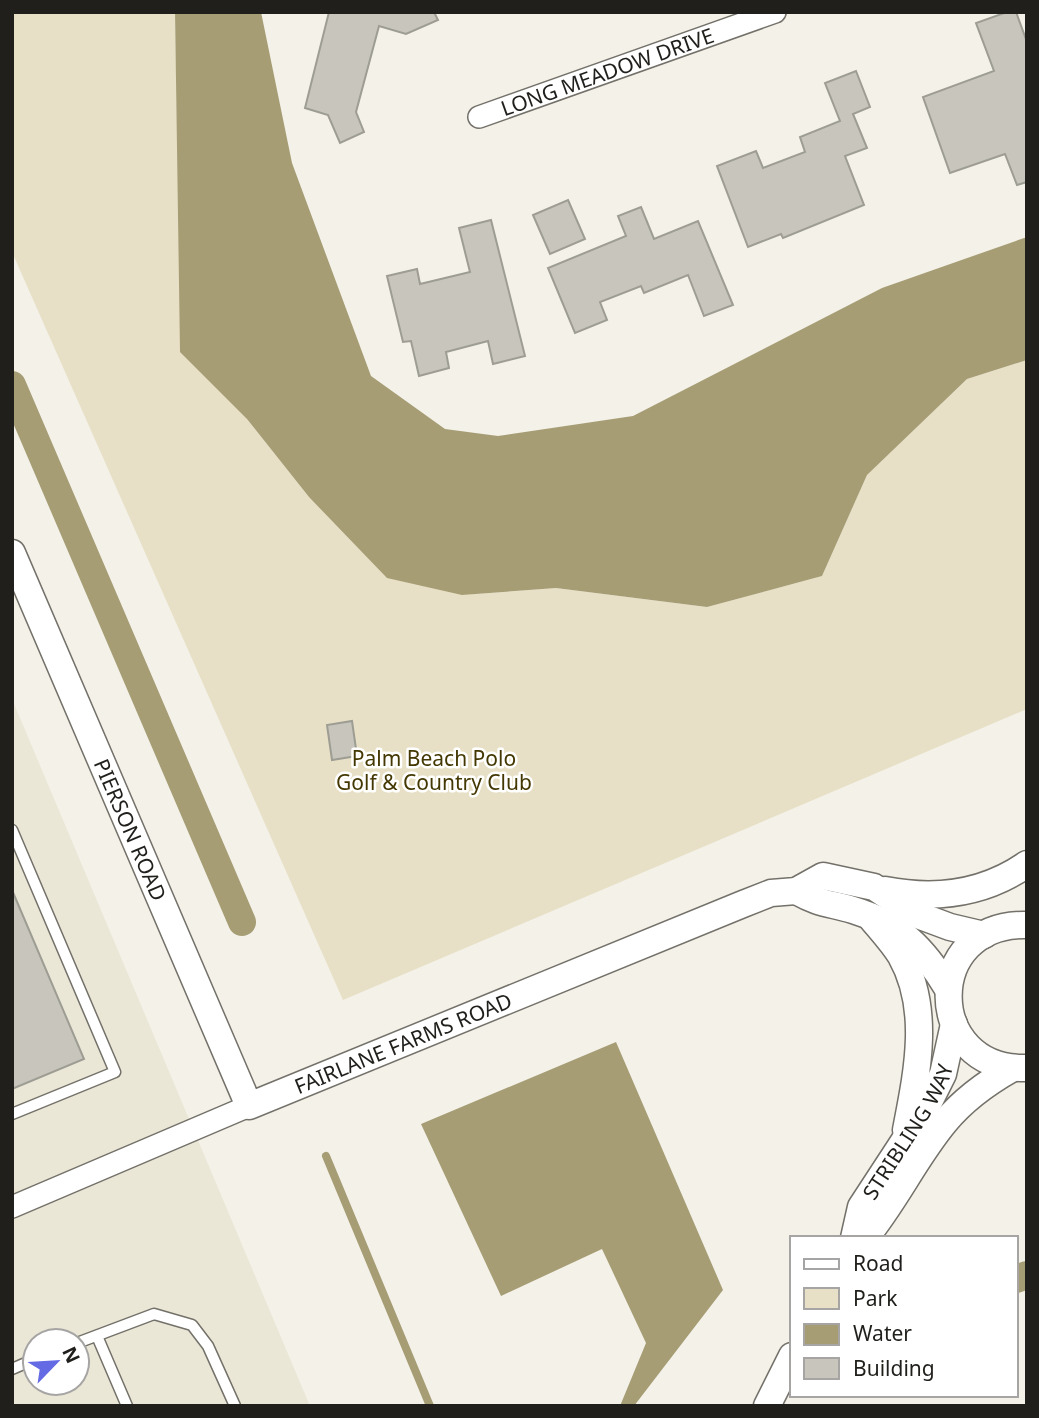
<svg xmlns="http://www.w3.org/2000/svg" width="1039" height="1418" font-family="'Noto Sans',sans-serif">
<rect width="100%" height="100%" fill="#f3f1e8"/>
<!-- built -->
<path fill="#ebe7d7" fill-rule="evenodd" d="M 12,699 L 310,1406 L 12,1406 ZM 35,1341 L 77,1341 L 77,1383 L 35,1383 Z"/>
<!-- green -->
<polygon fill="#e7e0c6" points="12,12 175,12 178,178 247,419 309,497 462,595 556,588 707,607 822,576 867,475 967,379 1027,360 1027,709 343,1000 12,252"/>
<!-- water -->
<g fill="#a69d75">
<polygon points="175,12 261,12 292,163 371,376 445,429 498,436 633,416 882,288 1027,237 1027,360 967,379 867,475 822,576 707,607 556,588 462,595 387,578 309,497 247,419 180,352"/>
<polygon points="616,1042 723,1290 634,1406 620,1406 646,1343 602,1249 501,1296 421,1124"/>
</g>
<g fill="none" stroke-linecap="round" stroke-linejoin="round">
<!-- stream -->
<polyline stroke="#a69d75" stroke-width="8" points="326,1156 430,1406"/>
<!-- canal -->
<g stroke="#a69d75" stroke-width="28">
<polyline points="12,385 242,922"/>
<polyline points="1016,1279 1027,1275"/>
</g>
</g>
<!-- building -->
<g fill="#c7c5bc" stroke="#9e9d94" stroke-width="2">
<polygon points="329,12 434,12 438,20 406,34 379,26 356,112 364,132 340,143 328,115 305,108"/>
<polygon points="1007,12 1016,12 1027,42 1027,182 1017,185 1005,154 950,173 923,97 994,71 976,23"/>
<polygon points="856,71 870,107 853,114 867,148 845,156 864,205 783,238 781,234 748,247 717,166 756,151 763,168 805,152 800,137 840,121 825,83"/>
<polygon points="568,200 585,239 550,254 533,215"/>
<polygon points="641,207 654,239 698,221 733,305 704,316 688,275 644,293 641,286 600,302 607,320 575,333 548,268 626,236 618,216"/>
<polygon points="491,220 525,356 493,364 488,341 446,352 449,368 419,376 411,341 403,342 387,276 417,269 420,284 470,272 459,228"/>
<polygon points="352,721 357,756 332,760 327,725"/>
<polygon points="12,890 84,1059 12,1089"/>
</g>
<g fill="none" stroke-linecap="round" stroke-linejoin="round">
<!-- service casing -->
<g stroke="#737169" stroke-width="13">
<g id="service">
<polyline points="12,830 115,1072 12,1114"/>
<polyline points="97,1336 127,1406"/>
<polyline points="77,1343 154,1314 192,1325 208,1346 235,1406"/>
<polyline points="12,1369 35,1359"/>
</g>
</g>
<!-- minor casing -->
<g stroke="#737169" stroke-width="24">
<g id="minor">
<path id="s1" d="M 479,117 L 775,12"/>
<polyline points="12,1207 249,1106"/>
</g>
</g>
<!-- tertiary casing -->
<g stroke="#737169" stroke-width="29">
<g id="tertiary">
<path id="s2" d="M 12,553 L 249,1106 L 743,904 L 771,893 L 796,891 L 823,876 L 874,887 L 915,914 L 950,927 L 984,935"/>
<path d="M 885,890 C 936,900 984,894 1027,864"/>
<path d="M 796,891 C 819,904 829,903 853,910 C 900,924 924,949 948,989"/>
<path d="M 871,918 C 881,930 893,943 901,956 C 931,1009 917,1073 906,1130"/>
<path d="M 1027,925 C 922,922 923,1071 1027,1068"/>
<path id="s3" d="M 854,1238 L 861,1207 L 927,1106 L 943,1074 L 954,1024"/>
<path d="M 865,1238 C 895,1202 915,1158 945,1122 C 964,1099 988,1082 1013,1068"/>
<polyline points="767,1406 792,1356"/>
</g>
</g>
<!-- service -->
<use href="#service" stroke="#fff" stroke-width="10"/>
<!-- minor -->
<use href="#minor" stroke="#fff" stroke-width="21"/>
<!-- tertiary -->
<use href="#tertiary" stroke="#fff" stroke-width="26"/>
</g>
<g text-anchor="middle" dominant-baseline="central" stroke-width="5" stroke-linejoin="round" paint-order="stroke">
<!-- street labels -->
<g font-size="21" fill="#201f1c" stroke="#fff">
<text stroke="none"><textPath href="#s1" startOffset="136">LONG MEADOW DRIVE</textPath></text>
<text stroke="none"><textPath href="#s2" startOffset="301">PIERSON ROAD</textPath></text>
<text stroke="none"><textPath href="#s2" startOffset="768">FAIRLANE FARMS ROAD</textPath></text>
<text stroke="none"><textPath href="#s3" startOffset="121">STRIBLING WAY</textPath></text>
</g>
<!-- park labels -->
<g font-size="21" fill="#433702" stroke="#fff">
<text x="434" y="758">Palm Beach Polo<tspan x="434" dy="24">Golf &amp; Country Club</tspan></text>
</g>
</g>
<!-- border -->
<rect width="1039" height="1418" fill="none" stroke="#201f1c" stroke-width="28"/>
<!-- legend -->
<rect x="790" y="1236" width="228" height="161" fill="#ffffff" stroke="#a6a5a4" stroke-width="2"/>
<rect x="804" y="1259" width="35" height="10" fill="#ffffff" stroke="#a6a5a4" stroke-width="2"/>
<text x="853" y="1271" font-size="21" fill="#201f1c">Road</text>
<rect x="804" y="1288" width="35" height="21" fill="#e7e0c6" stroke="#a6a5a4" stroke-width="2"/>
<text x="853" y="1306" font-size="21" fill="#201f1c">Park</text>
<rect x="804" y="1324" width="35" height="21" fill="#a69d75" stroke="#a6a5a4" stroke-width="2"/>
<text x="853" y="1341" font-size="21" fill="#201f1c">Water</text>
<rect x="804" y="1358" width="35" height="21" fill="#c7c5bc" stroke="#a6a5a4" stroke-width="2"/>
<text x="853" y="1376" font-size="21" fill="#201f1c">Building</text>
<!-- north arrow -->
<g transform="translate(56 1362) rotate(65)"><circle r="33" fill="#ffffff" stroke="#a6a5a4" stroke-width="2"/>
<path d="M0-5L12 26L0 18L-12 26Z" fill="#646ae3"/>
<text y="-10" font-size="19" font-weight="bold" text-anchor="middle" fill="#201f1c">N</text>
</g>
</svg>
